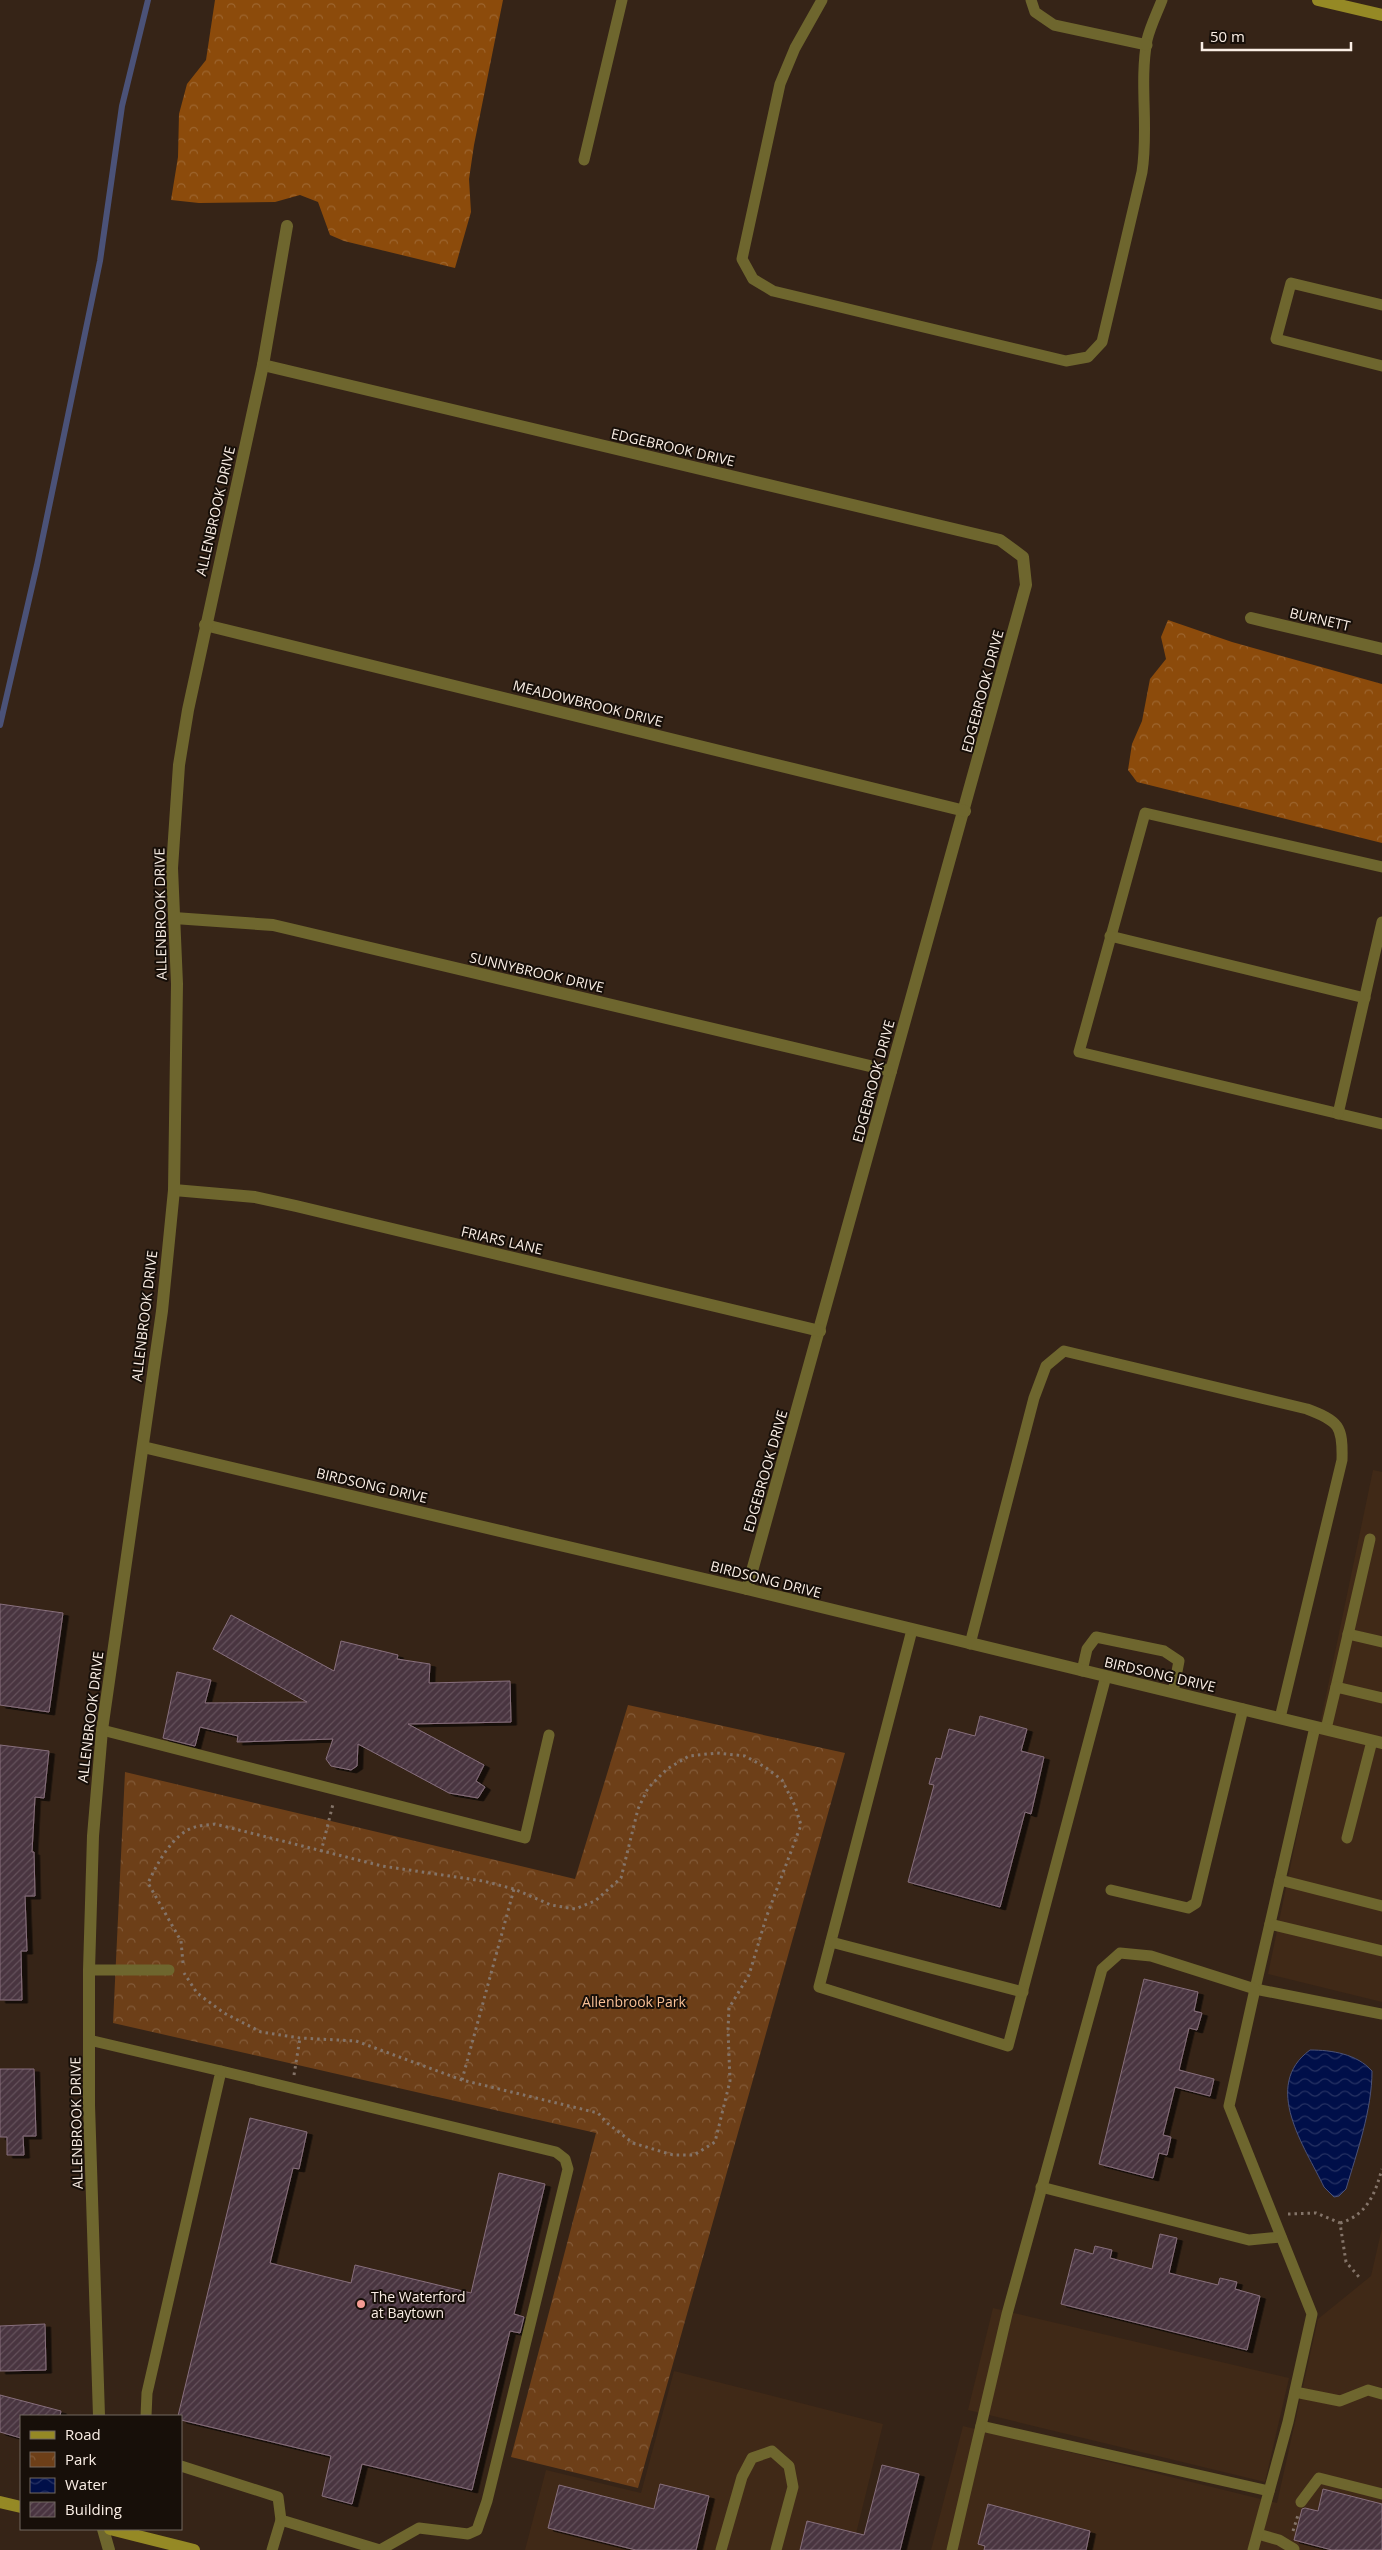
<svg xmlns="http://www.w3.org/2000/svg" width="1382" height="2550" font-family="'Open Sans',sans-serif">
<defs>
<pattern id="forest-crowns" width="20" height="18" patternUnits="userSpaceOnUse" patternTransform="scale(1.25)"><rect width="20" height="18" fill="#8c4b0b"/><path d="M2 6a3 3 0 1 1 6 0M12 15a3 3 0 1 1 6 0" fill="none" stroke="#9d652e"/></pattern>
<pattern id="park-crowns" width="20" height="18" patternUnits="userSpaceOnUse" patternTransform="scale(1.25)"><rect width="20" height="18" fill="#6d3f18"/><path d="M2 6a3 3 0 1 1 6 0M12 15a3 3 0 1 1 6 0" fill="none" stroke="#835b39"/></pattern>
<pattern id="water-waves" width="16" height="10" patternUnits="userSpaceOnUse" patternTransform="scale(1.25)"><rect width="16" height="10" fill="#000f49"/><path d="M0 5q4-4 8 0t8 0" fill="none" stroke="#263263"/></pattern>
<pattern id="building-hatch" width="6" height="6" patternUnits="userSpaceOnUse" patternTransform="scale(1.25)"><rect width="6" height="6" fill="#493440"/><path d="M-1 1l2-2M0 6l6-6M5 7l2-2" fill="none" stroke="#64525b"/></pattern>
<filter id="shadow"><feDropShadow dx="5.5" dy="3" stdDeviation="0" flood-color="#0009"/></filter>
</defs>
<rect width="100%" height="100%" fill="#362417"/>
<!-- built -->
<g fill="#402917">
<polygon points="1373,1470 1382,1472 1382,2002 1268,1974"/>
<polygon points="1382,2228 1382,2550 931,2550 963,2426 1277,2503 1318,2319 1371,2276"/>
<polygon points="993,2308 1289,2378 1265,2482 968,2410"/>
<polygon points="674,2371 883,2424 852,2550 525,2550 546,2470 641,2493"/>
</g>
<!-- forest -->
<g fill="url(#forest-crowns)">
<polygon points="215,0 503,0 474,145 469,179 471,212 455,268 344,241 330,235 318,202 300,195 275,202 199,203 171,200 178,157 179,114 187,84 206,60"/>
<polygon points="1168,620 1232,642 1382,684 1382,843 1137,782 1128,770 1132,744 1142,721 1150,679 1166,659 1161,637"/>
</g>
<!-- park -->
<polygon fill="url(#park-crowns)" points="628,1705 845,1753 638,2488 511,2457 596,2133 113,2023 125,1772 575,1879"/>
<!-- water -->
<path fill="url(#water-waves)" stroke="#4b5278" d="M 1310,2050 C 1332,2050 1357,2054 1372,2071 C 1372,2110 1357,2152 1346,2189 L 1339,2196 L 1334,2197 L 1324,2187 C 1305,2147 1261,2086 1310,2050 Z"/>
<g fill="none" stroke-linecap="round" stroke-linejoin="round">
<!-- stream -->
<polyline stroke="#4b5278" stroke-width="6" points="0,725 37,565 100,261 122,106 148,0"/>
</g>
<!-- building -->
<g fill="url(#building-hatch)" stroke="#876f7c" filter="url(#shadow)">
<polygon points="0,1604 63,1613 49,1712 0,1705"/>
<polygon points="231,1615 334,1671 341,1641 398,1655 397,1659 430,1664 429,1683 510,1681 511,1722 408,1724 484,1765 476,1781 485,1787 478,1798 449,1793 358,1744 357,1766 351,1770 331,1766 326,1759 333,1739 237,1742 238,1736 200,1727 195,1746 163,1738 177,1672 211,1680 205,1703 307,1702 213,1649"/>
<polygon points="980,1716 1027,1729 1021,1751 1044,1757 1031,1814 1025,1812 1000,1907 908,1882 934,1785 929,1784 936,1758 941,1759 949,1729 975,1736"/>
<polygon points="0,1745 49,1751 44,1798 35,1797 32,1852 34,1852 35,1896 25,1896 27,1951 21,1951 22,2000 0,2000"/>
<polygon points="1144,1979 1198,1992 1194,2011 1202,2013 1197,2030 1189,2028 1179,2070 1214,2079 1210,2096 1175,2087 1163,2135 1171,2137 1167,2155 1159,2153 1153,2178 1099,2164"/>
<polygon points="0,2069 34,2069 36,2136 23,2136 24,2155 7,2155 7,2137 0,2137"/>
<polygon points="250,2118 307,2132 299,2169 293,2168 270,2263 351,2283 355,2265 471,2293 499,2173 545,2184 514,2314 524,2317 520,2333 510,2331 472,2490 362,2464 352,2504 322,2496 331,2456 181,2420 181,2416 178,2416"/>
<polygon points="1160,2234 1177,2238 1169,2273 1218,2285 1220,2278 1237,2282 1235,2289 1260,2296 1247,2350 1061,2304 1075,2249 1093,2254 1095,2246 1112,2250 1110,2258 1152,2269"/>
<polygon points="45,2324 46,2370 0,2371 0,2326"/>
<polygon points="0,2395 61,2411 60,2416 21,2416 21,2438 0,2432"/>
<polygon points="882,2465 919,2474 900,2550 800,2550 807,2521 864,2535"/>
<polygon points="660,2484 709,2496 696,2550 636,2550 548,2528 559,2485 654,2509"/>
<polygon points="1323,2489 1382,2504 1382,2550 1332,2550 1294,2540 1302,2509 1305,2508 1318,2511"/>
<polygon points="988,2504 1090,2531 1086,2550 984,2550 985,2546 978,2544"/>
</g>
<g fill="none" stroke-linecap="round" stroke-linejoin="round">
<!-- path -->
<g stroke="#847469" stroke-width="3" stroke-dasharray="2.5 4" stroke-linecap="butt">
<polyline points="321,1852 333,1804"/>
<path d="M 183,1963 L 181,1941 L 148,1883 C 157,1864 173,1833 195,1827 C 201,1825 208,1825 215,1824 L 382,1866 L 483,1881 L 514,1889 L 551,1905 L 575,1909 L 595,1901 L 621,1878 L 638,1809 L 648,1788 L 667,1769 L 689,1756 L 717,1753 L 745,1756 L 765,1767 L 782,1780 L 795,1806 L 801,1825 L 766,1918 L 749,1975 L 729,2008 L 728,2030 L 730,2081 L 715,2142 L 694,2155 L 673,2155 L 633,2143 L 607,2123 L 598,2113 L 462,2080 L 356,2041 L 300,2038 L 261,2032 L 224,2013 L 197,1993 L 184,1973"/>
<polyline points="294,2075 300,2038"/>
<polyline points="462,2080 514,1889"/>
<polyline points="1288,2214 1316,2213 1340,2223 1346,2262 1359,2277"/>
<path d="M 1340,2223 C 1367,2215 1375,2194 1382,2169"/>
<polyline points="1293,2531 1298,2515"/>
</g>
<!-- lane -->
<g stroke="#6e662e" stroke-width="11">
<path d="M 822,0 L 795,48 L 780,84 L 742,259 L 753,279 L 773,291 L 1066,361 L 1088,357 L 1102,342 L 1142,172 C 1149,128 1139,84 1147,40 C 1150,27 1157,13 1162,0"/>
<polyline points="1031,0 1035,12 1054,25 1147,45"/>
<polyline points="584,160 622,0"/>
<polyline points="1382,305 1291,283 1276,339 1382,366"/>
<polyline points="1382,867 1145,813 1079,1052 1382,1124"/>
<polyline points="1110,936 1365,998"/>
<polyline points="1338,1114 1382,922"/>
<polyline points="912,1630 819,1987 1008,2046 1106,1676"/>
<polyline points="1348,1634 1382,1642"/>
<path d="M 970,1644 L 1034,1398 L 1046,1366 L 1064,1351 L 1307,1409 C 1339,1421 1343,1426 1342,1460 L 1280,1718"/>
<polyline points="1082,1671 1087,1649 1096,1637 1164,1651 1179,1661 1173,1692"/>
<polyline points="1336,1687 1370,1539"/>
<polyline points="1315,1727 1255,1989 1382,2014"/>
<polyline points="1326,1729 1336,1687 1382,1698"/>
<polyline points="102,1730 525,1838 549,1735"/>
<polyline points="1347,1838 1372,1741"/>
<polyline points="1280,1880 1382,1906"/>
<polyline points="1111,1890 1188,1908 1196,1903 1243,1709"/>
<polyline points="1270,1924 1382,1951"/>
<polyline points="831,1942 1023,1992"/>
<polyline points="89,1970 169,1970"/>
<polyline points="89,2040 221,2071 147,2393 146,2416"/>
<polyline points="1041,2187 1249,2240 1281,2237"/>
<polyline points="1295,2392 1340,2401 1368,2390 1382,2394"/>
<polyline points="981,2426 1269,2491"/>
<polyline points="181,2466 278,2497 281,2520 380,2550 419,2528 468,2534 477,2530 487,2501 568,2169 565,2159 556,2152 221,2071"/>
<polyline points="1301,2502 1319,2478 1382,2494"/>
<polyline points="1258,2534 1279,2540 1294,2549"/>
<polyline points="272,2550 281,2520"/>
<polyline points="721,2550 742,2477 752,2458 772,2451 789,2466 793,2487 776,2550"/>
<polyline points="952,2550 1007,2314 1102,1969 1120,1953 1151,1956 1255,1989 1229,2106 1312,2314 1288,2422 1253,2550"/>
</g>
<!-- street -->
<g stroke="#6e662e" stroke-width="12">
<polyline points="263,365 1000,540 1023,557 1026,585 747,1589"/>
<polyline points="1251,618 1382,649"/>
<polyline points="205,625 965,811"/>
<polyline points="174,918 273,925 891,1071"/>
<polyline points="174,1190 255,1197 296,1206 820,1331"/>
<polyline points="143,1447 747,1589 1382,1743"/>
<polyline points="99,2416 89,2105 89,1970 93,1836 102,1730 162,1311 174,1190 177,984 172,868 179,765 188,710 263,365 287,226"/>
<polyline points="103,2529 109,2550"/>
</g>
<!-- secondary -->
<g stroke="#958925" stroke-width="12">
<polyline points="1318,0 1382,15"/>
<polyline points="0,2502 21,2507"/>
<polyline points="110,2529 194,2550"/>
</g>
</g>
<!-- markers -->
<circle fill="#f59c94" stroke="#170f09" stroke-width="2" cx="361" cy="2304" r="5"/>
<g text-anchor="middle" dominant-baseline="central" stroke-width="4" stroke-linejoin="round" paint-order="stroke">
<!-- street labels -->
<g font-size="14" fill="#faeee5" stroke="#170f09">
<text transform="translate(673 447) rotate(13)">EDGEBROOK DRIVE</text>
<text transform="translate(215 511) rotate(-77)">ALLENBROOK DRIVE</text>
<text transform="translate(1320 619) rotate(13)">BURNETT</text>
<text transform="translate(982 691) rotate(-75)">EDGEBROOK DRIVE</text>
<text transform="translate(588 703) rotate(14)">MEADOWBROOK DRIVE</text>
<text transform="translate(160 914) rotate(-91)">ALLENBROOK DRIVE</text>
<text transform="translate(537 972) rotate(13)">SUNNYBROOK DRIVE</text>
<text transform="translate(873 1081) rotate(-75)">EDGEBROOK DRIVE</text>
<text transform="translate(502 1240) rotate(13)">FRIARS LANE</text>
<text transform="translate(144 1316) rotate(-83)">ALLENBROOK DRIVE</text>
<text transform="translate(765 1471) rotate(-74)">EDGEBROOK DRIVE</text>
<text transform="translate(372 1485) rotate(13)">BIRDSONG DRIVE</text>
<text transform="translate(766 1579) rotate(14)">BIRDSONG DRIVE</text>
<text transform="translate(1160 1674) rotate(13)">BIRDSONG DRIVE</text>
<text transform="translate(90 1717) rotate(-83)">ALLENBROOK DRIVE</text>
<text transform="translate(76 2123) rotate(-91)">ALLENBROOK DRIVE</text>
</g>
<!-- park labels -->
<g font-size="14" fill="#f9c197" stroke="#170f09">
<text x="634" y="2001">Allenbrook Park</text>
</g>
<!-- poi labels -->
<g font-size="14" fill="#faeee5" stroke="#170f09" text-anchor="start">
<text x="371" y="2296">The Waterford<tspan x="371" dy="16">at Baytown</tspan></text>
</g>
</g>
<!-- legend -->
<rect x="20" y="2415" width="162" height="115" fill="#170f09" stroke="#726861"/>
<rect x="30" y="2431" width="25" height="8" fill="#958925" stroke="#726861"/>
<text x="65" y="2440" font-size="15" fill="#faeee5">Road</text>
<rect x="30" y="2452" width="25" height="15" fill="url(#park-crowns)" stroke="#726861"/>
<text x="65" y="2465" font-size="15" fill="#faeee5">Park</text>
<rect x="30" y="2478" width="25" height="15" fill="url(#water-waves)" stroke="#726861"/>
<text x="65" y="2490" font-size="15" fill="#faeee5">Water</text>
<rect x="30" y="2502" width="25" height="15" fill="url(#building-hatch)" stroke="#726861"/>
<text x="65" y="2515" font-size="15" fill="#faeee5">Building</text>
<!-- scale -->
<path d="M1202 42v8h149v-8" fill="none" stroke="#faeee5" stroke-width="2.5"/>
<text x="1210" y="42" font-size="15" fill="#faeee5" stroke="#170f09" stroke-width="4" paint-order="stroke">50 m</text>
</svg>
